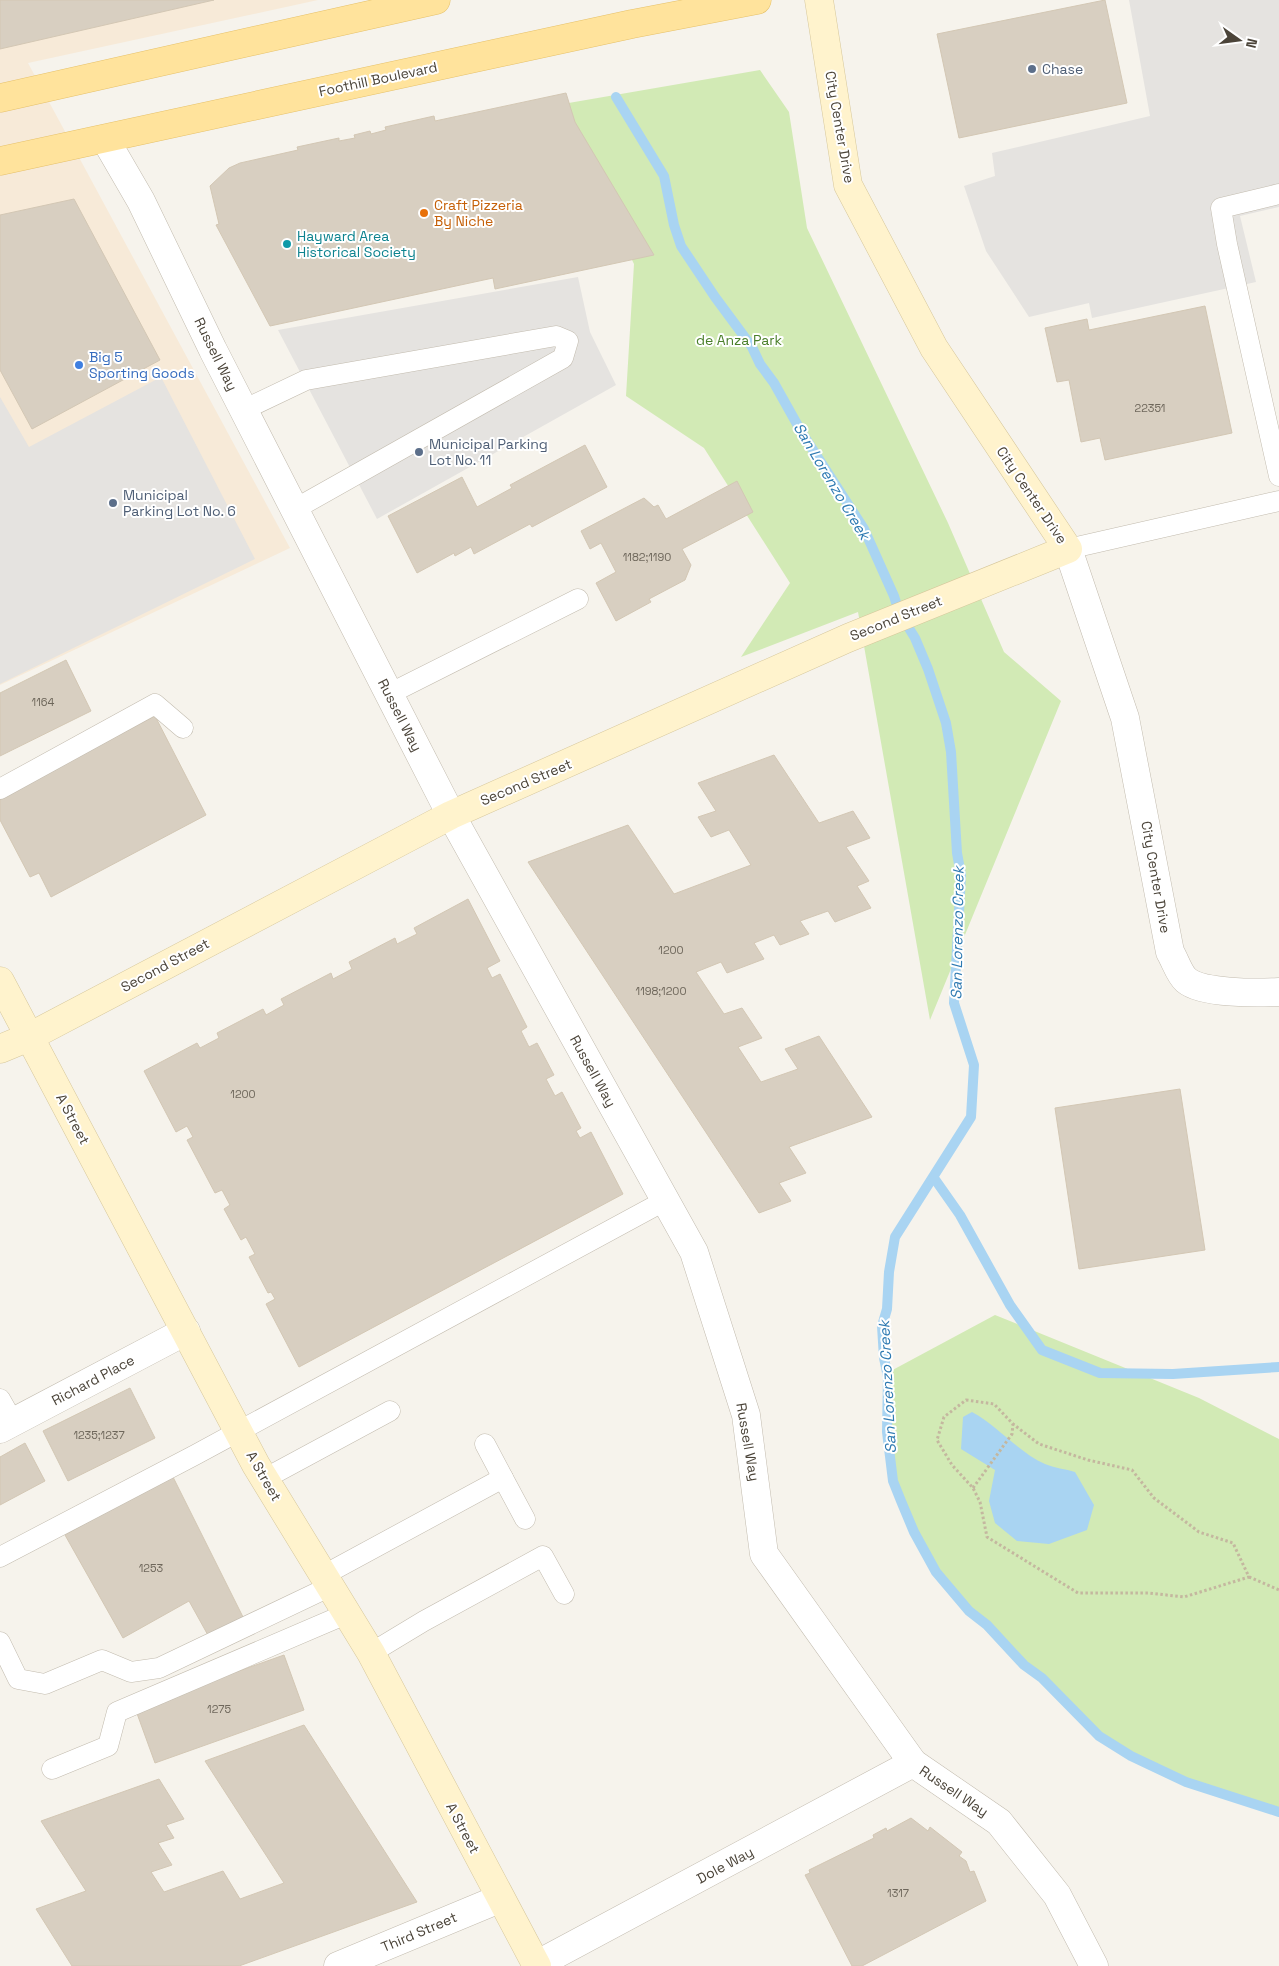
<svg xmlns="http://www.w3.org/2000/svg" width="1279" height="1966" font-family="'Space Grotesk',sans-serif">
<rect width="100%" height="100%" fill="#f6f3ec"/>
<!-- commercial -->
<polygon fill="#f7ead8" points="0,0 318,0 28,63 290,548 0,685"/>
<!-- green -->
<g fill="#d2eab5">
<polygon points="760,70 789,112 807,228 948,523 1004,652 1061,701 930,1020 858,612 741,657 790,583 704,448 626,396 634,264 557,105"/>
<polygon points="995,1315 1199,1398 1279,1439 1279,1812 1209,1791 1131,1756 1099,1736 1042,1678 1024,1665 987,1625 966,1612 935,1572 914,1532 893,1481 887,1432 887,1373"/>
</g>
<!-- parking -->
<g fill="#e5e3e0">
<polygon points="1129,0 1279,0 1279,207 1240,216 1256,282 1092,318 1089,303 1029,317 986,251 964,186 995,176 992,153 1150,116"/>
<polygon points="578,277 590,332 616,385 377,519 278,330"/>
<polygon points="161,377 255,559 0,684 0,397 29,447"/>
</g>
<!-- water -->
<path fill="#a9d4f2" d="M 972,1412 C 998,1426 1018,1452 1045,1464 C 1054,1468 1066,1469 1075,1472 L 1094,1505 L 1087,1530 L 1049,1544 L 1017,1541 L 995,1523 L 989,1501 L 995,1470 L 961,1449 L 963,1417 Z"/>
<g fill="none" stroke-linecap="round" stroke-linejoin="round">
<!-- stream -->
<g stroke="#a9d4f2" stroke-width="10">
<polyline points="616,97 664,176 674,225 681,246 715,297 752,347 760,364 774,383 802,433 864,529 894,596 899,612 915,638 928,669 946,723 951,752 957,853 961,875 954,1003 974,1065 971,1117 895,1237 889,1272 887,1309 882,1326 884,1358 888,1377 887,1432 893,1481 901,1501 914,1532 936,1572 969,1611 987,1625 1024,1665 1042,1678 1099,1736 1131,1756 1186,1782 1279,1812"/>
<polyline points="934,1178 960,1215 1010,1305 1042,1350 1100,1373 1173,1374 1279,1367"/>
</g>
</g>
<!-- building -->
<g fill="#d8cfc1" stroke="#d3c7b4">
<polygon points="0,0 214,0 0,49"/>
<polygon points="1105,0 1127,103 959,138 937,34"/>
<polygon points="566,93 575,122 654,255 495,289 493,278 270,326 216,225 219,224 210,186 229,168 240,163 298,150 297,147 339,138 339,141 355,138 354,135 370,131 371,134 386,130 385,127 434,116 435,121"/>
<polygon points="74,199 160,360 32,429 0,370 0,215"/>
<polygon points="1205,306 1232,433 1105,460 1100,438 1081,442 1069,380 1057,382 1045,328 1087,319 1089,330"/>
<polygon points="585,445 607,487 532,527 530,524 474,554 471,547 455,556 454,553 417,573 388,516 462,477 477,507 512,488 510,485"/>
<polygon points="737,481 753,512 682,549 691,565 685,580 649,599 651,602 616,621 596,583 616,572 601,543 590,549 581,531 644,498 654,507 658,505 666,519"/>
<polygon points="66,660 91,711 0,756 0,693"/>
<polygon points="155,716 206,815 51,897 39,873 30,877 0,820 0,798"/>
<polygon points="774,755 819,823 853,811 870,838 846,847 869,881 857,886 871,908 835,922 828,911 800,921 809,934 780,945 774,935 754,943 764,959 727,973 721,962 696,972 724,1014 742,1008 762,1038 738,1047 761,1082 798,1069 785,1049 819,1036 872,1117 789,1147 806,1173 779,1183 791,1201 759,1213 528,862 628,825 674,894 751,865 729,830 711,837 698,817 716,811 698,783"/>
<polygon points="468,899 500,961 487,968 492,978 500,974 527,1027 521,1031 529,1047 537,1043 554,1075 546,1079 555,1096 562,1092 581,1128 576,1131 580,1138 591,1132 623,1194 299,1367 266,1304 275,1299 271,1292 268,1293 249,1257 255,1254 246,1237 241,1240 224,1209 230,1205 222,1190 215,1193 187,1140 193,1137 187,1126 176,1132 144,1071 197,1043 200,1048 219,1038 217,1033 263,1009 266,1015 284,1005 281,999 331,973 333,979 352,969 349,962 395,938 397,944 417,934 414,928"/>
<polygon points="1180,1089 1205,1250 1079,1269 1055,1108"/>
<polygon points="130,1388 155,1438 68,1481 43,1431"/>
<polygon points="25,1443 45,1481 0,1505 0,1457"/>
<polygon points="172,1475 243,1617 209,1637 189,1601 123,1638 65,1535"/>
<polygon points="284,1655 304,1710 155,1763 135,1708"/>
<polygon points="304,1725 417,1902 239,1966 72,1966 36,1909 86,1891 41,1821 159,1779 184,1819 166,1825 174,1838 158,1843 172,1865 151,1872 164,1892 223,1871 240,1899 284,1883 205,1761"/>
<polygon points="911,1818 928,1831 930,1827 962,1852 959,1856 966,1861 970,1872 974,1871 986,1901 862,1966 852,1966 805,1875 810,1873 809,1870 874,1838 873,1835 886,1828 887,1831"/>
</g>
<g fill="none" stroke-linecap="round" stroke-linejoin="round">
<!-- lane casing -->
<g stroke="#c2bbae" stroke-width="21">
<g id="lane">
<polyline points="1279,194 1221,208 1227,244 1279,476"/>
<polyline points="243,410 306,380 556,336 568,341 563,358 295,509"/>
<polyline points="1068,549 1279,501"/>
<polyline points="389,694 578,599"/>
<polyline points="0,789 155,704 183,728"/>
<polyline points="0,1399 13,1422"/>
<polyline points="485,1444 503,1478"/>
<polyline points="264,1479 390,1411"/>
<polyline points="0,1557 195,1455 666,1200"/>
<polyline points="324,1575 503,1478 525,1519"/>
<polyline points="0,1642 18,1679 45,1684 102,1660 131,1672 159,1668 331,1586"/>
<polyline points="371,1653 424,1621 543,1556 564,1594"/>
<polyline points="52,1769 108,1746 117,1712 346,1614"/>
</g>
</g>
<!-- street casing -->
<g stroke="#c2bbae" stroke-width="29">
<g id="street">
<polyline points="105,139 141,201 213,350 451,815 694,1252 746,1415 764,1554 913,1763 999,1822 1057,1895 1094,1966"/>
<path d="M 1068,549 L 1125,718 L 1170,952 C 1175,960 1179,974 1186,980 C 1202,994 1258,993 1279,992"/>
<polyline points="0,1429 186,1331"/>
<polyline points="536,1965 913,1763"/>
<polyline points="338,1966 499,1899"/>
</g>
</g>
<!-- secondary casing -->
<g stroke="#d6c79b" stroke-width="29">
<g id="secondary">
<polyline points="0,981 256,1465 371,1653 537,1966"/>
<polyline points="0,1049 29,1037 451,815 848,638 1068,549 934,348 848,185 819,0"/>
</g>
</g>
<!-- primary casing -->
<g stroke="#e6c16a" stroke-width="29">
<g id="primary">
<polyline points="0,98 436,0"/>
<polyline points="0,161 632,24 757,0"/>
</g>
</g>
<!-- path -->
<g stroke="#c4b79f" stroke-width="3" stroke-dasharray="2.5 2.5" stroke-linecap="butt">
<polygon points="966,1400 994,1404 1013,1424 1039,1444 1088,1460 1132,1470 1154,1498 1199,1532 1233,1543 1249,1577 1184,1597 1149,1593 1078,1593 987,1537 980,1502 973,1488 952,1465 937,1440 944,1417"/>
<polyline points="973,1488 1012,1434 1013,1424"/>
<polyline points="1249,1577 1279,1590"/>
</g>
<!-- lane -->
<use href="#lane" stroke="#fff" stroke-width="20"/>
<!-- street -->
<use href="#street" stroke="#fff" stroke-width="28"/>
<!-- secondary -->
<use href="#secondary" stroke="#fff3cd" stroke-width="28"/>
<!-- primary -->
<use href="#primary" stroke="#ffe39c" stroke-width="28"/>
</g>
<!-- markers -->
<g fill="#5c6f8a" stroke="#fff" stroke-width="2">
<circle cx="1032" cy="69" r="5"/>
<circle cx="419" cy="452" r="5"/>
<circle cx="113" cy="503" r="5"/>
</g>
<circle fill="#e8710a" stroke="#fff" stroke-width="2" cx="424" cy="213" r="5"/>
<circle fill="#0f9aa8" stroke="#fff" stroke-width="2" cx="287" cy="244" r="5"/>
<circle fill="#3f7fe0" stroke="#fff" stroke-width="2" cx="79" cy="365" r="5"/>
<g text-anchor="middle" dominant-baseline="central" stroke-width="4" stroke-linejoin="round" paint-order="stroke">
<!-- number labels -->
<g font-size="11" fill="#6e675b">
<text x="1150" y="408">22351</text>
<text x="647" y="557">1182;1190</text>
<text x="43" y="702">1164</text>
<text x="671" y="950">1200</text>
<text x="661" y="991">1198;1200</text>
<text x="243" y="1094">1200</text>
<text x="99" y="1435">1235;1237</text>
<text x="151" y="1568">1253</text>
<text x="219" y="1709">1275</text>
<text x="898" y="1893">1317</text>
</g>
<!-- service labels -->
<g font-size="14" fill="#4e5e75" stroke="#fff" text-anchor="start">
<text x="1042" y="69">Chase</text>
<text x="429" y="444">Municipal Parking<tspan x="429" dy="16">Lot No. 11</tspan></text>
<text x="123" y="495">Municipal<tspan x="123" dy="16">Parking Lot No. 6</tspan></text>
</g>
<!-- street labels -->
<g font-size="14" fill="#4b4439" stroke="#fff">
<text transform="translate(378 79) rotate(-12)">Foothill Boulevard</text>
<text transform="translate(840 127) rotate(80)">City Center Drive</text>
<text transform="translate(216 354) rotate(64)">Russell Way</text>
<text transform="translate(1032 495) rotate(56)">City Center Drive</text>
<text transform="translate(896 618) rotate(-22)">Second Street</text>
<text transform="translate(400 715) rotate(63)">Russell Way</text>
<text transform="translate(526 782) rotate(-23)">Second Street</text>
<text transform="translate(1156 877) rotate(80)">City Center Drive</text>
<text transform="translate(165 965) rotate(-28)">Second Street</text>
<text transform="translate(593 1071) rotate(61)">Russell Way</text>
<text transform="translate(73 1119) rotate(62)">A Street</text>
<text transform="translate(93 1380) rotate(-28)">Richard Place</text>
<text transform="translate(748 1442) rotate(80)">Russell Way</text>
<text transform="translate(264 1476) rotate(60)">A Street</text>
<text transform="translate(954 1791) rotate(34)">Russell Way</text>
<text transform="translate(463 1828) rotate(62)">A Street</text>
<text transform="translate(725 1865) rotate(-28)">Dole Way</text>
<text transform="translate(419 1932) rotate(-23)">Third Street</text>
</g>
<!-- food labels -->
<g font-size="14" fill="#c56008" stroke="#fff" text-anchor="start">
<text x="434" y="205">Craft Pizzeria<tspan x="434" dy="16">By Niche</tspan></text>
</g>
<!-- culture labels -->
<g font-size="14" fill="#0d838f" stroke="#fff" text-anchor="start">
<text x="297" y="236">Hayward Area<tspan x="297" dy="16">Historical Society</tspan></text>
</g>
<!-- park labels -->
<g font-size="14" fill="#4a7f2a" stroke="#fff">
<text x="739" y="340">de Anza Park</text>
</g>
<!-- shop labels -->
<g font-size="14" fill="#366cbe" stroke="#fff" text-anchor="start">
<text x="89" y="357">Big 5<tspan x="89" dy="16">Sporting Goods</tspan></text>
</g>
<!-- water labels -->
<g font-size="15" font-style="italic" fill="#2e7ab2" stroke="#fff">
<text transform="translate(832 481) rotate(59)">San Lorenzo Creek</text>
<text transform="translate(957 933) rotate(-89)">San Lorenzo Creek</text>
<text transform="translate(887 1387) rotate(-93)">San Lorenzo Creek</text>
</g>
</g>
<!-- north arrow -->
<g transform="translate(1239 40) rotate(104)" stroke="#ffffff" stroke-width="4" paint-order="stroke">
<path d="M0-4L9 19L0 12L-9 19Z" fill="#4b4439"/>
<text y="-8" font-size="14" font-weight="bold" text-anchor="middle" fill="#4b4439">N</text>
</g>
</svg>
